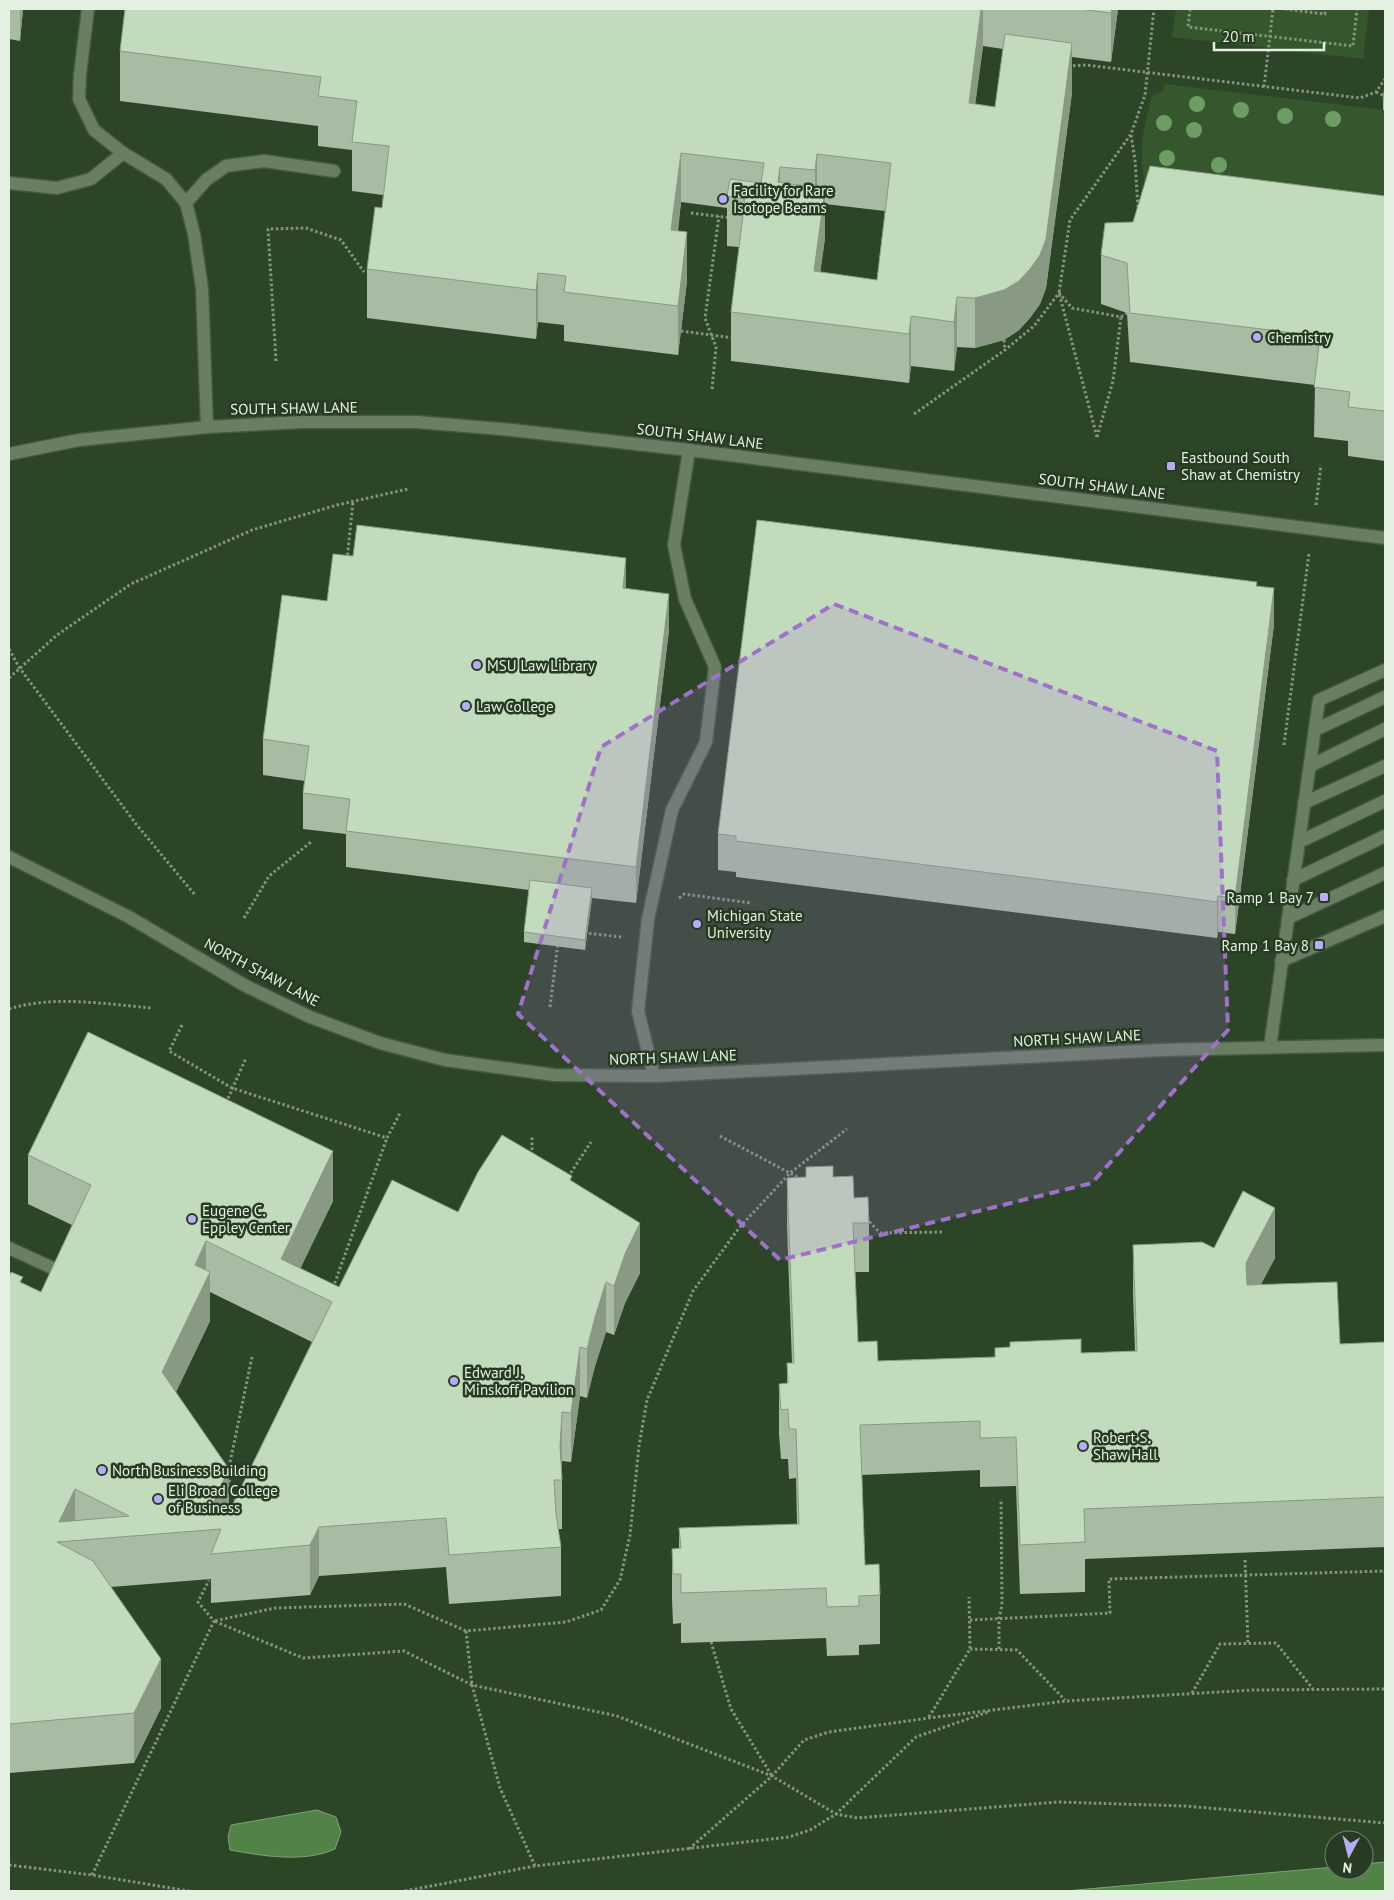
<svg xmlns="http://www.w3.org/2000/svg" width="1394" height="1900" font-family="'PT Sans',sans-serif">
<rect width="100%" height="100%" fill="#273b22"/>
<!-- built -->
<path fill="#2c4527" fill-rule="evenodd" d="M 9,9 L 1385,9 L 1385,1891 L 9,1891 ZM 1334,1840 L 1364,1840 L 1364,1870 L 1334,1870 Z"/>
<!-- green -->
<g fill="#36572e">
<polygon points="1176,9 1369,9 1363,59 1172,37"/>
<path d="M 1165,84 L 1385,110 L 1385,245 L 1150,215 C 1146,192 1141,169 1142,146 C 1143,129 1148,113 1152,96 L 1163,91 Z"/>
</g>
<!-- water -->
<g fill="#518246" stroke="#7da374">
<path d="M 317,1810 L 336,1817 L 341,1832 L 335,1849 C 304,1863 263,1856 230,1850 L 228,1837 L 231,1825 Z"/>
<polygon points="1385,1862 1385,1891 1065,1891 1334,1867 1334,1870 1364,1870 1364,1864"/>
</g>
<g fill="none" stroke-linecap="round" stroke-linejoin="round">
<!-- service casing -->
<g stroke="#465842" stroke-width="15">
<g id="service">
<polyline points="88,9 80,74 79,99 94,130 123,153 166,179 186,203 194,234 202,288 207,427"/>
<polyline points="9,183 57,188 91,179 123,153"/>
<polyline points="186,203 206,180 226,166 264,161 334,171"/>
<polyline points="1315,730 1385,697"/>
<polyline points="1310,766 1385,729"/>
<polyline points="1304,803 1385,766"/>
<polyline points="1299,842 1385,801"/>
<polyline points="1293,880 1385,836"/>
<polyline points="1288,918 1385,873"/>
<polyline points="1281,961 1385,916"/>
<polyline points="1270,1047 1319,700 1385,670"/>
<polyline points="654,1076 638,1011 648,919 672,810 706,742 715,667 685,599 674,545 689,450"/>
<polyline points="9,1248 57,1270"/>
</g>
</g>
<!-- tertiary casing -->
<g stroke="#465842" stroke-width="15">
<g id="tertiary">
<polyline points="9,454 79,440 207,427 303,422 417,422 512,430 689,450 1385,538"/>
<polyline points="9,857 129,917 244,985 310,1017 380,1043 445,1060 554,1075 654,1076 1161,1050 1385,1045"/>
</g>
</g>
<!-- path -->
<g stroke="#849480" stroke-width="3" stroke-dasharray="2.5 2.5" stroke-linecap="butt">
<polyline points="1190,9 1188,27 1353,46 1357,9"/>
<polyline points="1285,9 1325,14 1325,9"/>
<polyline points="1068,66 1086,65 1360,98 1376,92 1385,79"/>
<polyline points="1264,87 1273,9"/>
<polyline points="1376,92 1385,96"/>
<polyline points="1131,135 1135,160 1138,208"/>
<polyline points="691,213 731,218"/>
<polyline points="1004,340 1005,350"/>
<polyline points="276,361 268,229 306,228 341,240 364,272"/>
<polyline points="712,389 716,347 705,318 719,216"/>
<polyline points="914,414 1005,350 1034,326 1059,293 1072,308 1121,317 1127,313"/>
<polyline points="1097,437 1059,293 1070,220 1131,134 1145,95 1154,9"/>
<polyline points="1097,437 1113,381 1121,317"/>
<polyline points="1316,505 1321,465"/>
<polyline points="347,560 353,502"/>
<polyline points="9,649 19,667 136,824 195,895"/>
<polyline points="9,678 57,635 131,584 252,530 337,505 408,489"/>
<polyline points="1284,745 1309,553"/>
<polyline points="679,898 684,894 751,903"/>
<polyline points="244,918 269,876 311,842"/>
<polyline points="584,933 622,937"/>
<polyline points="550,1007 558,943"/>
<path d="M 9,1009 C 53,995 105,1004 151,1008"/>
<polyline points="182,1025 169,1051 232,1088 387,1138 400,1113"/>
<polyline points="226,1103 246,1058"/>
<polyline points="720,1136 801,1179"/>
<polyline points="532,1155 532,1136"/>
<polyline points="568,1177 591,1142"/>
<polyline points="866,1218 880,1233 943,1232"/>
<polyline points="335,1288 334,1285 387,1138"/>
<polyline points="228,1472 252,1357"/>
<polyline points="229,1480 236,1503"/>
<polyline points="1245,1560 1248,1644"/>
<polyline points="970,1620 1110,1613 1109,1579 1385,1571 1385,1576"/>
<polyline points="466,1631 472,1685"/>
<polyline points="711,1642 731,1709 772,1776"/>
<polyline points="970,1649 1017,1650 1065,1700"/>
<polyline points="999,1649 999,1618 1002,1605 1001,1499"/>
<polyline points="472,1685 404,1651 303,1658 214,1621 275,1608 404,1604 466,1631 566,1622 601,1610 620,1580 630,1535 639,1446 647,1400 693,1291 739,1228 790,1173 847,1129"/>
<polyline points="1192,1693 1220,1644 1276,1643 1313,1689"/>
<polyline points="929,1717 970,1649 969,1597"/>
<polyline points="689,1849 772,1776 804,1740 829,1732 929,1718 1066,1701 1253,1690 1385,1689"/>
<polyline points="9,1865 92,1875 189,1891"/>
<polyline points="535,1866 500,1788 472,1685 617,1716 772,1776 836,1814 857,1818 1058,1802 1185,1806 1385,1823"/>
<polyline points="92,1875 214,1621 198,1602 209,1580"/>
<polyline points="405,1891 535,1866 789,1837 810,1830 836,1814 916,1737 988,1712"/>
</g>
<!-- service -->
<use href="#service" stroke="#687f63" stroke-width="12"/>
<!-- tertiary -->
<use href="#tertiary" stroke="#687f63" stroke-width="12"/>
<!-- path-bridge -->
<polyline stroke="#849480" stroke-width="3" stroke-dasharray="2.5 2.5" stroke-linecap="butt" points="681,331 734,338"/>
</g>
<!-- trees -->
<g fill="#6e9d63">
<circle cx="1197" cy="104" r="8"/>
<circle cx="1241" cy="110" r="8"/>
<circle cx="1285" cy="116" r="8"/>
<circle cx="1333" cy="119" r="8"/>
<circle cx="1164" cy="123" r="8"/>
<circle cx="1194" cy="130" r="8"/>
<circle cx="1167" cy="158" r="8"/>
<circle cx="1219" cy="165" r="8"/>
</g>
<!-- wall -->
<g fill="#a7bca2" fill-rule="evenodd">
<polygon points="9,9 23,9 20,41 9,39"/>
<path d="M 125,9 L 1118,9 L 1111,62 L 1072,57 L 1072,93 L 1046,288 L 1040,304 L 1030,318 L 1019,330 L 1004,340 L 975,348 L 957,347 L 954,371 L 911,366 L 909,383 L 731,361 L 731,312 L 739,247 L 727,246 L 727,208 L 681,202 L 678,231 L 687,281 L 678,355 L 564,341 L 564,325 L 538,322 L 536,339 L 367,318 L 367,269 L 382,208 L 383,195 L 352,191 L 352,150 L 318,146 L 318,126 L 120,101 L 120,51 ZM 983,46 L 1003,49 L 995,107 L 975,104 ZM 825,204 L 885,211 L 877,280 L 820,272 L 825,238 Z"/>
<polygon points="1385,84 1385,110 1383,110 1383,100"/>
<polygon points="1385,196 1385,461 1348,456 1348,441 1314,437 1315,385 1130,362 1127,313 1101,304 1101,255 1133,222"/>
<polygon points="1257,586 1274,624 1235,934 1218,932 1217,938 736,877 736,872 718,870 718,834"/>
<polygon points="626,588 669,630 636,903 592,898 585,950 524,942 524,932 529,890 346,867 346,834 303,829 303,793 305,781 263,775 263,739 327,601"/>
<path d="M 28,1155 L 333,1201 L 300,1268 L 339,1287 L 458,1212 L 572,1182 L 640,1273 L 625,1303 L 614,1335 L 606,1332 L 595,1366 L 587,1398 L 580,1396 L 571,1462 L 562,1461 L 562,1529 L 558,1529 L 561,1547 L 561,1596 L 449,1604 L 446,1567 L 319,1576 L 310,1595 L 211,1603 L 211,1579 L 111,1587 L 161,1708 L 134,1763 L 9,1773 L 9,1277 L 41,1292 L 72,1225 L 28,1204 ZM 210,1292 L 312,1342 L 231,1508 L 229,1508 L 176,1392 L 210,1321 Z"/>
<polygon points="833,1177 854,1198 869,1223 869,1272 855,1272 858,1342 878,1361 995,1357 1135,1351 1133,1294 1133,1245 1214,1248 1275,1258 1261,1284 1340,1344 1385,1342 1385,1547 1085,1559 1085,1592 1020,1594 1016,1486 980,1487 980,1470 862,1475 865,1565 880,1595 880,1644 859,1645 859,1655 827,1656 826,1638 681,1643 681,1623 673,1624 672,1599 672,1549 679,1549 679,1528 797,1524 796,1478 789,1479 788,1459 781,1459 779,1434 779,1384 787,1384 787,1363 792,1363 787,1227 787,1178"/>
</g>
<!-- shaded-wall -->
<g fill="#889984">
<polygon points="20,9 23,9 20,41"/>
<polygon points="981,9 983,9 983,46 969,152 969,103"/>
<polygon points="1112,9 1118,9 1111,62 1111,13"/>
<polygon points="1072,43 1072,93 1046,288 1040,304 1030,318 1019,330 1004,340 975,348 975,298"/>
<polygon points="681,153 681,202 671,279 671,230"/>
<polygon points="817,154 817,204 815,220 815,170"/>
<polygon points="780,167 780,216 778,182"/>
<polygon points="825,189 825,238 814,321 814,271"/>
<polygon points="687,232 687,281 678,355 678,306"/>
<polygon points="538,273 538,322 536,339 536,290"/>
<polygon points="957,297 957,347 954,371 954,322"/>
<polygon points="911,316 911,366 909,383 909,334"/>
<polygon points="626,558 626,594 623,588"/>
<polygon points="1274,588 1274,624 1235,934 1235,898"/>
<polygon points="669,594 669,630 636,903 636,867"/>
<polygon points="592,888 592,898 585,950 585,940"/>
<polygon points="1218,896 1218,932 1217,938 1217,902"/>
<polygon points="333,1151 333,1201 293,1284 281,1259"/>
<polygon points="1275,1208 1275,1258 1246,1313 1246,1263"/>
<polygon points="640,1223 640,1273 625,1303 614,1335 614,1286 625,1254"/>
<polygon points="206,1241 206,1280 210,1272 210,1321 162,1421 162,1372 195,1265"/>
<polygon points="606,1282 606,1332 595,1366 587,1398 587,1349 595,1317"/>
<polygon points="580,1347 580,1396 571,1462 571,1413"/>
<polygon points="562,1412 562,1461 561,1480 560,1446"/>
<polygon points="229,1469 229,1519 221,1529 210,1510"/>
<polygon points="75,1489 75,1539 59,1522"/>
<polygon points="319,1527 319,1576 310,1595 310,1545"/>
<polygon points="161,1659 161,1708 134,1763 134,1713"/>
</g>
<!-- building -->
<g fill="#c2dbbc" stroke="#889984" fill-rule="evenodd">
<path d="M 125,9 L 981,9 L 969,103 L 995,107 L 1005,34 L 1072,43 L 1046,239 L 1040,255 L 1030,269 L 1019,281 L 1004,290 L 975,298 L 957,297 L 954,322 L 911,316 L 909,334 L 731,312 L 745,199 L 727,196 L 730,179 L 761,183 L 764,163 L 681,153 L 671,230 L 687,232 L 678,306 L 564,292 L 566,276 L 538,273 L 536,290 L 367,269 L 375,207 L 382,208 L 389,146 L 352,142 L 357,101 L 318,96 L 321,77 L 120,51 ZM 817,154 L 891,163 L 877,280 L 814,271 L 825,189 L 778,182 L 780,167 L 815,170 Z"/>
<polygon points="1079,9 1112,9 1111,13"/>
<polygon points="1385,84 1385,101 1383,100"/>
<polygon points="1150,166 1385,196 1385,411 1348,407 1350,392 1314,387 1319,345 1326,346 1327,337 1130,313 1127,263 1101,255 1105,223 1133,222"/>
<polygon points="757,520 1257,582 1256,586 1274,588 1235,898 1218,896 1217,902 1173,896 736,841 736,836 718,834"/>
<polygon points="357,525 626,558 623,588 669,594 636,867 346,831 350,799 303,793 309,746 263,739 282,595 327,601 333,554 353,556"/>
<polygon points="530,880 592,888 585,940 524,932"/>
<path d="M 88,1032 L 333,1151 L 281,1259 L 339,1287 L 392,1180 L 458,1212 L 478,1172 L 502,1135 L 572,1176 L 570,1180 L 640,1223 L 625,1254 L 614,1286 L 606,1282 L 595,1317 L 587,1349 L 580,1347 L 571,1413 L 562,1412 L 560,1446 L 562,1480 L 554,1480 L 556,1514 L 561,1547 L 449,1555 L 446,1518 L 319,1527 L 310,1545 L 211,1554 L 221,1529 L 57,1542 L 93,1561 L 161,1659 L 134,1713 L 9,1724 L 9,1277 L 11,1272 L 23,1277 L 20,1282 L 41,1292 L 91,1185 L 28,1155 ZM 206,1241 L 332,1302 L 231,1508 L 210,1510 L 229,1469 L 162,1372 L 210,1272 L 195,1265 ZM 75,1489 L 129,1516 L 59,1522 Z"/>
<polygon points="833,1166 833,1177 853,1176 854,1198 868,1197 869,1223 853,1223 858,1342 877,1341 878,1361 995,1357 995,1348 1010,1347 1010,1342 1081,1339 1081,1353 1137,1351 1133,1245 1202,1242 1214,1248 1243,1191 1275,1208 1246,1263 1247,1285 1337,1282 1340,1344 1385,1342 1385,1497 1084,1509 1085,1542 1020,1545 1016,1437 980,1438 980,1421 860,1425 865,1565 879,1564 880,1595 859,1596 859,1606 827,1607 826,1588 681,1593 681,1574 673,1574 672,1549 681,1548 679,1528 799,1524 796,1429 789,1429 788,1409 781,1410 779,1384 788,1383 787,1363 794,1363 787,1178 806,1177 806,1167"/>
</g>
<!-- marked area -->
<path fill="#a071cb" fill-opacity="0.2" stroke="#a071cb" stroke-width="4" stroke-dasharray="10 6" stroke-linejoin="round" d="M 834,604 L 1217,751 L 1228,1030 L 1092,1183 L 780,1260 L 518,1014 L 601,747 Z"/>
<!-- markers -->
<g fill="#b6acf8" stroke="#273b22" stroke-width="2">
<circle cx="723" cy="199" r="5"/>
<circle cx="1257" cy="337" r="5"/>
<rect x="1166" y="461" width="10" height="10" rx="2.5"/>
<circle cx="477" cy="665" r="5"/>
<circle cx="466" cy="706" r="5"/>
<rect x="1319" y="892" width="10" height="10" rx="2.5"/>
<circle cx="697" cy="924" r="5"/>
<rect x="1314" y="940" width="10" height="10" rx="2.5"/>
<circle cx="192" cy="1219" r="5"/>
<circle cx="454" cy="1381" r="5"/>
<circle cx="1083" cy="1446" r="5"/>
<circle cx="102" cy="1470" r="5"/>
<circle cx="158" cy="1499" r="5"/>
</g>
<g text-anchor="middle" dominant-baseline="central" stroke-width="5" stroke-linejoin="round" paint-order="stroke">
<!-- poi labels -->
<g font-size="15" fill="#e4f0e1" stroke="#273b22" text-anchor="start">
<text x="733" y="190">Facility for Rare<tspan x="733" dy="17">Isotope Beams</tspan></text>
<text x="1267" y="337">Chemistry</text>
<text x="1181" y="457">Eastbound South<tspan x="1181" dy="17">Shaw at Chemistry</tspan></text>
<text x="487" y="665">MSU Law Library</text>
<text x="476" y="706">Law College</text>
<text x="1314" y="897" text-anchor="end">Ramp 1 Bay 7</text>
<text x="707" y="915">Michigan State<tspan x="707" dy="17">University</tspan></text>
<text x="1309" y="945" text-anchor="end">Ramp 1 Bay 8</text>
<text x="202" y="1210">Eugene C.<tspan x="202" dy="17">Eppley Center</tspan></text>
<text x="464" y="1372">Edward J.<tspan x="464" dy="17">Minskoff Pavilion</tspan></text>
<text x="1093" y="1437">Robert S.<tspan x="1093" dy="17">Shaw Hall</tspan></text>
<text x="112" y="1470">North Business Building</text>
<text x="168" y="1490">Eli Broad College<tspan x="168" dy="17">of Business</tspan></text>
</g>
<!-- street labels -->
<g font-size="15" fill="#e4f0e1" stroke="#273b22">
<text transform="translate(294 408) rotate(-1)">SOUTH SHAW LANE</text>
<text transform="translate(700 436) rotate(7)">SOUTH SHAW LANE</text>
<text transform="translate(1102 486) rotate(7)">SOUTH SHAW LANE</text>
<text transform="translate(262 972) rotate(28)">NORTH SHAW LANE</text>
<text transform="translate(1077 1038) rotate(-3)">NORTH SHAW LANE</text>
<text transform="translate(673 1057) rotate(-2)">NORTH SHAW LANE</text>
</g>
</g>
<!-- border -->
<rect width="1394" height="1900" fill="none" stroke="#e4f0e1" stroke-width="20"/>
<!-- north arrow -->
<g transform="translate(1349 1855) rotate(187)"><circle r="24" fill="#273b22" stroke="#73836e"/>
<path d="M0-4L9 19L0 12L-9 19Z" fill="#b6acf8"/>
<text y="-8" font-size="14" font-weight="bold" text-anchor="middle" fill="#e4f0e1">N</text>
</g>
<!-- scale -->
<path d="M1214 42v8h110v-8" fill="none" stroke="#e4f0e1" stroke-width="2.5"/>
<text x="1222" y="42" font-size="15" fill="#e4f0e1" stroke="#273b22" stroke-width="4" paint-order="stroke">20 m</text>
</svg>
